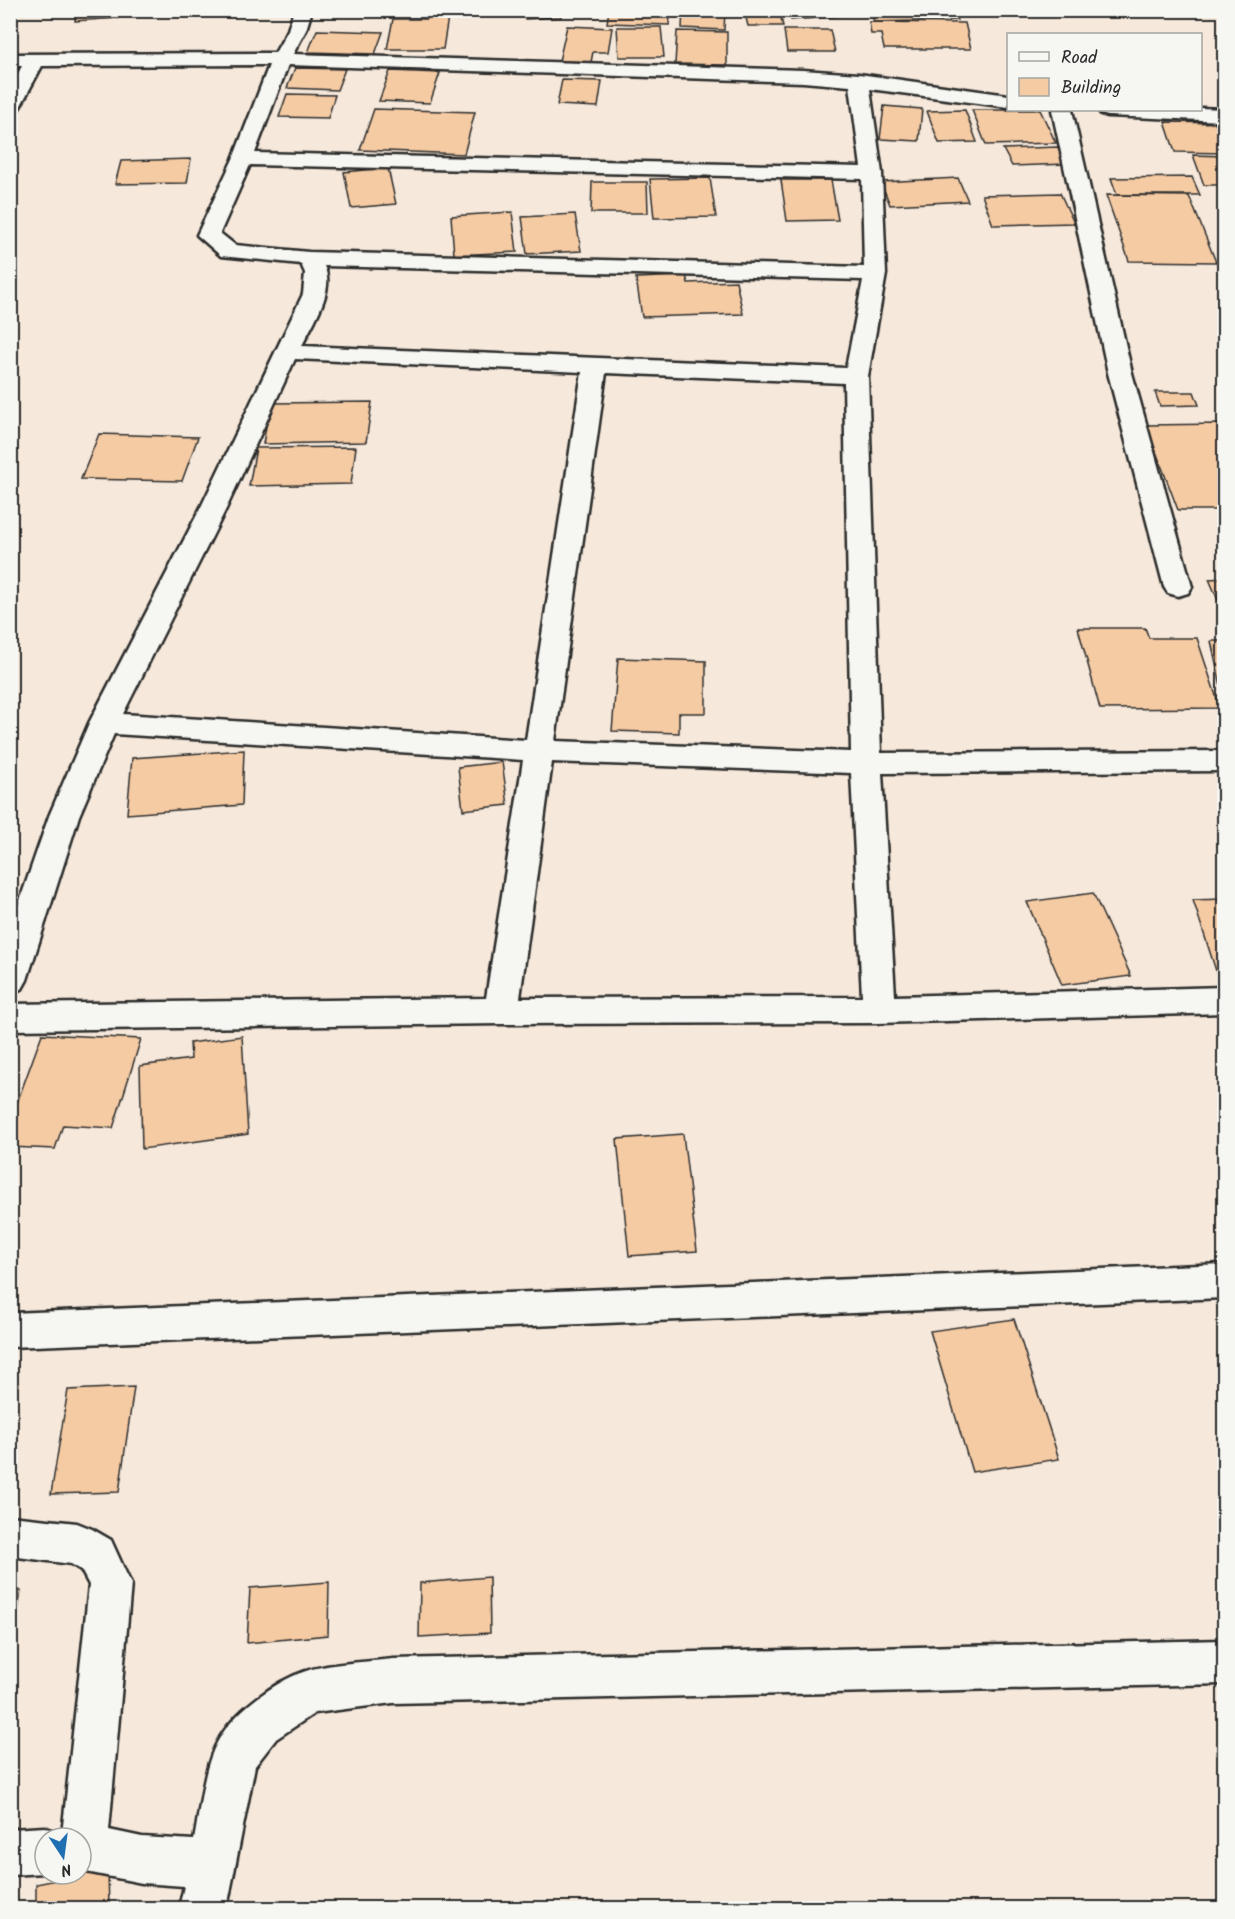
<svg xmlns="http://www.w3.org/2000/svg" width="1235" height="1919" font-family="Kalam,sans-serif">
<rect width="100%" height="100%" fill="#f6e9db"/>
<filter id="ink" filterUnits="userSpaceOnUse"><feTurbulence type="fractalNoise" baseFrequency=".0167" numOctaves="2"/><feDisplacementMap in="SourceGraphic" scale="12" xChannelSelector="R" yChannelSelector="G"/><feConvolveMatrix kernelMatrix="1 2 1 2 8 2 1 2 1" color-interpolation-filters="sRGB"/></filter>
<g filter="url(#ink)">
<!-- building -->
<g fill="#f5cba4" stroke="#2b2b2b" stroke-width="1.5">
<polygon points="76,10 118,10 118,18 75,21"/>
<polygon points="145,10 191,10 145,13"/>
<polygon points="460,10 504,10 503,17 459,16"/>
<polygon points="523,10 559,10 561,17 525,19"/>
<polygon points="609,10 671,10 669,25 607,23"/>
<polygon points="683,10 725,10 724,30 682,28"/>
<polygon points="744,10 779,10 783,26 748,26"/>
<polygon points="786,10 838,10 841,16 791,20"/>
<polygon points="870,10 953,10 957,20 874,22"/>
<polygon points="428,17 448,17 443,49 387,49 393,19 427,19"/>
<polygon points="869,22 965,23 971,49 884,49 881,34 871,34"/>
<polygon points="567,26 612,28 608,52 593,52 591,62 559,61"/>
<polygon points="617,27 661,27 664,57 619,57"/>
<polygon points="317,30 383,32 375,54 308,52"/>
<polygon points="784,30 830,30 835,52 787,52"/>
<polygon points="677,31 727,32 727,65 675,64"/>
<polygon points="295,68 345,69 337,90 287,88"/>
<polygon points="390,71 440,73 430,103 379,101"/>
<polygon points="562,80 602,81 598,107 557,105"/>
<polygon points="287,94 335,95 328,118 279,117"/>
<polygon points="884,106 922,109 919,141 880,139"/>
<polygon points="374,109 475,112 464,154 360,150"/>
<polygon points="965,110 977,142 939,143 927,111"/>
<polygon points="972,110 1040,110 1056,143 986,145"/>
<polygon points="1165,122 1224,123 1224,153 1175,152"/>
<polygon points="1058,147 1067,164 1012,166 1003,149"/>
<polygon points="1193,155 1224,156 1224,185 1204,185"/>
<polygon points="191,159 187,183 115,184 121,161"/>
<polygon points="388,168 396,204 351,208 344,172"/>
<polygon points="1192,177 1200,195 1117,195 1111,178"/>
<polygon points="710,178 716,217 654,218 650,179"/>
<polygon points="958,178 968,201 890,205 881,182"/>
<polygon points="781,180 831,180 838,220 787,221"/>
<polygon points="592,182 647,182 648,213 591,213"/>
<polygon points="1060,193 1074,223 993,225 982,195"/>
<polygon points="1106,195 1189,196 1216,262 1129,261"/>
<polygon points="512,212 517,252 454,255 451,216"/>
<polygon points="575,214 581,251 527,254 522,217"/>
<polygon points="686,276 688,283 736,281 743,314 642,317 636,278"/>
<polygon points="1155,392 1194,392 1199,405 1160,406"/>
<polygon points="372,402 366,442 263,444 270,403"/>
<polygon points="1224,424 1224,510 1178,510 1146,425"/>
<polygon points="99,434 198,437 182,481 81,479"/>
<polygon points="356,447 351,484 249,486 256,448"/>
<polygon points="1224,578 1224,614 1209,579"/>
<polygon points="1078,628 1145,628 1149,638 1197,638 1220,708 1100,709"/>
<polygon points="1211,641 1224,641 1224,699"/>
<polygon points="618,658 706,661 706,713 679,713 679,733 612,731"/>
<polygon points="244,750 242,805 127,814 132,758"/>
<polygon points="502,762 508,805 463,810 458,767"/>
<polygon points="1093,893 1131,976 1062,985 1027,902"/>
<polygon points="1224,899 1224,976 1218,977 1193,900"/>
<polygon points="42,1034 141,1039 113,1128 63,1125 55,1149 10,1147 10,1122"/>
<polygon points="242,1036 248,1134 142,1149 140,1066 191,1059 190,1043"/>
<polygon points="683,1134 697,1251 629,1256 617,1139"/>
<polygon points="1014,1319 1059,1459 972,1472 930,1331"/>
<polygon points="134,1387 119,1492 51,1494 68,1390"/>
<polygon points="489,1577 490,1633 419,1637 420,1583"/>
<polygon points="329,1582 328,1635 247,1643 250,1588"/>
<polygon points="21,1591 11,1656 10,1656 10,1592"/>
<polygon points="108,1870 109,1908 36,1908 36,1884"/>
</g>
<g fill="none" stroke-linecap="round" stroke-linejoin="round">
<!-- minor casing -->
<g stroke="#2b2b2b" stroke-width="5">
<g id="minor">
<path d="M 294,10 L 312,10 L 306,30 L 293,54 L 803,70 L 859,74 L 1008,95 L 1008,107 L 870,89 L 882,173 L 886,274 L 868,376 L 881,753 L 1224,751 L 1224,771 L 882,773 L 895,996 L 1224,987 L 1224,1013 L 879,1023 L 501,1024 L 10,1030 L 10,1004 L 486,998 L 523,760 L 114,734 L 79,816 L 27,980 L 22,989 L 10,993 L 10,929 L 49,816 L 89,723 L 200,509 L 303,294 L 305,273 L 301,264 L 221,256 L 197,235 L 233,159 L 269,65 L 42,66 L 20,107 L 17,111 L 10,113 L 10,88 L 22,66 L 10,66 L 10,54 L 275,53 L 288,30 ZM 288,65 L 803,82 L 850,86 L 861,167 L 255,153 ZM 250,165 L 862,179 L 864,267 L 309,252 L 235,245 L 220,233 ZM 324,266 L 863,280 L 846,368 L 302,346 C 312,324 336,290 324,266 ZM 295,359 L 582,372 L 526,740 L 123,714 L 226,509 ZM 606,373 L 844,383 L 851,752 L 555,741 ZM 552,762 L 851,773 L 862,997 L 520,998 Z"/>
<polygon points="1200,108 1224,109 1224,121 1108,116 1101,114 1098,110"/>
<polygon points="1052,110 1072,110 1132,373 1192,587 1188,593 1178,596 1168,593 1164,587 1108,373"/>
<polygon points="1224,1264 1224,1298 10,1347 10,1313"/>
<path d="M 10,1516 L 77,1523 L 92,1529 L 111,1540 L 131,1584 L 109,1830 L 142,1837 L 194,1840 C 200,1810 203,1767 218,1741 C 233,1712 275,1681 306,1671 C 329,1663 368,1662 393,1659 L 1224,1640 L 1224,1684 L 393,1703 L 315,1713 L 276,1739 L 255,1766 L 227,1908 L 179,1908 L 184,1886 L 142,1883 L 81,1871 L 81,1838 L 45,1838 L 45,1873 L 10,1875 L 10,1829 L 45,1827 L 62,1835 L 89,1585 L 81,1570 L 71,1564 L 10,1556 Z"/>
</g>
</g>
<!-- minor -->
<use href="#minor" fill="#f6f6f2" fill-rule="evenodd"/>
</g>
</g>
<!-- margin -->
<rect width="1235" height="1919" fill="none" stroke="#f6f6f2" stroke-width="36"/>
<rect x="18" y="18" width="1199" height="1883" fill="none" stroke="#2b2b2b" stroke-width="2" filter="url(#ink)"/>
<!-- legend -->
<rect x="1007" y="33" width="195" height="78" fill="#f6f6f2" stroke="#a5a5a2" stroke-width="1.5"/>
<rect x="1019" y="52" width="30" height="9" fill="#f6f6f2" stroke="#a5a5a2" stroke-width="1.5"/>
<text x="1061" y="63" font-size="18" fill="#2b2b2b">Road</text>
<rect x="1019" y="78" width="30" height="18" fill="#f5cba4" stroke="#a5a5a2" stroke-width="1.5"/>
<text x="1061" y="93" font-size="18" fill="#2b2b2b">Building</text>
<!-- north arrow -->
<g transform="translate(63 1856) rotate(167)"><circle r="28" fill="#f6f6f2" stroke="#a5a5a2" stroke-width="1.5"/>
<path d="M0-4.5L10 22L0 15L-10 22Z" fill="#1f6fb2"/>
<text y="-9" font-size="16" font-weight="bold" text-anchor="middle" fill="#2b2b2b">N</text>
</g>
</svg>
